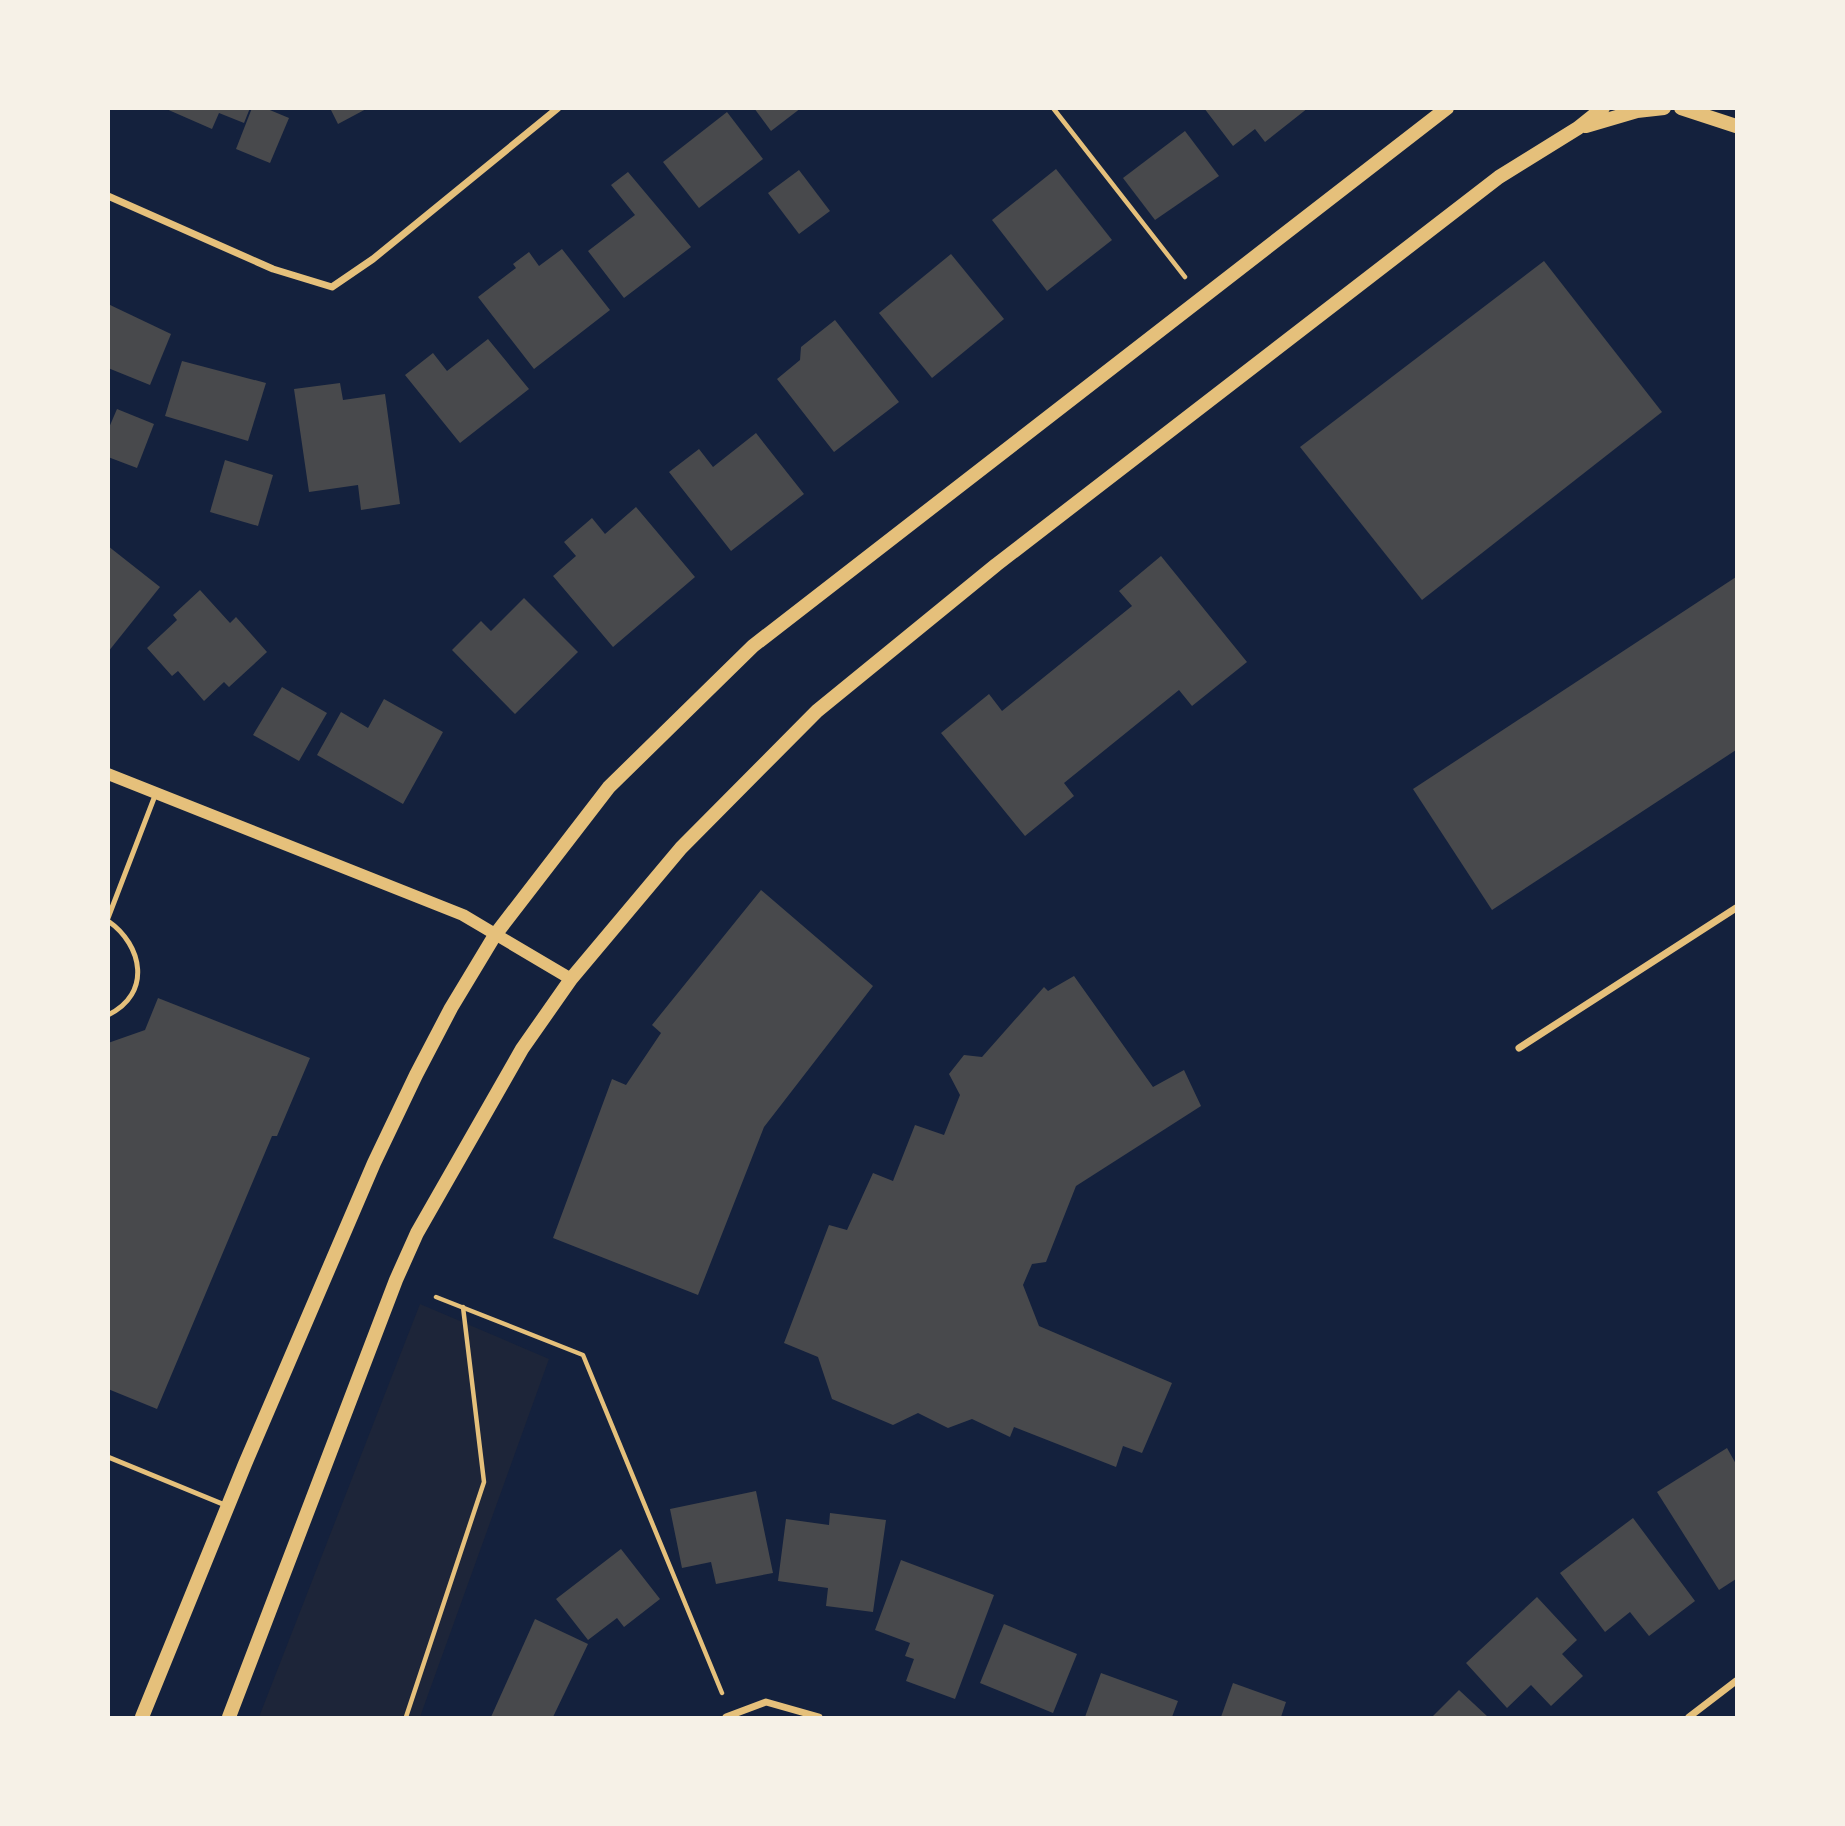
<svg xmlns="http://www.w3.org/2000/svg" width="1845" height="1826" font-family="'PT Serif',serif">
<rect width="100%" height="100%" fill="#14213d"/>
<!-- green -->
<polygon fill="#1d2539" points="420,1304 549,1359 420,1717 259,1717"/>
<!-- building -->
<g fill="#48494c">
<polygon points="164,108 250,108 244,123 219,113 212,129"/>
<polygon points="252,108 265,108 289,118 270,163 236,149"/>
<polygon points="330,108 368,108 338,124"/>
<polygon points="754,108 801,108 771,131"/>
<polygon points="1204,108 1308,108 1265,142 1255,129 1233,146"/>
<polygon points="727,112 763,159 699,208 663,162"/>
<polygon points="1185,131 1219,176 1155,220 1123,178"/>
<polygon points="1056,169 1112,240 1047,291 992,220"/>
<polygon points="799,170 830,211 799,234 768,193"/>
<polygon points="628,172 691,247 624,298 588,251 635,215 611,185"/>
<polygon points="562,249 610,310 534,369 478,297 516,268 513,264 529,252 539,266"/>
<polygon points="951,254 1004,319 932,378 879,313"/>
<polygon points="1544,261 1662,412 1422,600 1300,447"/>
<polygon points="108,304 171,334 150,385 108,368"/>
<polygon points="835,320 899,402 834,452 777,379 800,360 801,347"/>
<polygon points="488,339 529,389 460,443 405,375 433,353 447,371"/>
<polygon points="182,361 266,383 248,441 165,416"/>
<polygon points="340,383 343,400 385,394 400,504 361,510 358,485 309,492 294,389"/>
<polygon points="117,409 154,424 137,468 108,457 108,430"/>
<polygon points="756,433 804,494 731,551 669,472 699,449 713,467"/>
<polygon points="225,460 273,475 258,526 210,512"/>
<polygon points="636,507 695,577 613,647 553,576 576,556 564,542 592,518 605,534"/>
<polygon points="108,546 160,587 108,652"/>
<polygon points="1161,556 1247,662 1192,706 1179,690 1064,783 1074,796 1025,836 941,733 989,694 1002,711 1132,606 1119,591"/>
<polygon points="1736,577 1736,750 1492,910 1413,789"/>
<polygon points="200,590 230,623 236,617 267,652 229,687 224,682 204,701 178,671 172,676 147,648 177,620 173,615"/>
<polygon points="524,598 578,652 515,714 452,650 481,621 491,631"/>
<polygon points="282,687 327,713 299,761 253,735"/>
<polygon points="384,699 443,732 403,804 317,755 341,712 368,728"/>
<polygon points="761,890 873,986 764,1127 698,1295 553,1238 612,1079 626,1085 661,1033 652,1025"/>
<polygon points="1074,976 1153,1087 1184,1070 1201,1106 1076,1186 1046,1262 1032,1264 1023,1285 1039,1326 1172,1383 1142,1453 1123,1446 1116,1467 1014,1427 1010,1437 972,1419 948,1428 918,1413 893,1425 832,1399 818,1357 784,1343 829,1225 847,1230 873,1173 893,1181 915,1125 944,1135 960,1095 949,1074 964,1055 982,1057 1044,987 1048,991"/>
<polygon points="158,998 310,1058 277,1136 272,1136 157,1409 108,1389 108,1043 145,1030"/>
<polygon points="1727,1448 1736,1464 1736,1579 1719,1590 1657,1492"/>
<polygon points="756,1491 773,1573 716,1584 711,1562 682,1568 670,1509"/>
<polygon points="830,1513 886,1520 873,1612 826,1606 828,1588 778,1581 786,1519 829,1525"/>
<polygon points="1633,1518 1695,1601 1649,1636 1630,1612 1605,1632 1560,1573"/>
<polygon points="621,1549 660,1599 624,1627 617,1618 588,1640 556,1599"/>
<polygon points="901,1560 994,1595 955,1699 906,1681 914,1659 905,1656 910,1643 875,1630"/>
<polygon points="1537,1597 1577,1640 1562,1654 1583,1676 1551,1706 1531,1685 1507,1708 1466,1663"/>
<polygon points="535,1619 588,1644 553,1717 491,1717"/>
<polygon points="1004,1624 1077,1654 1053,1713 980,1683"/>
<polygon points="1101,1673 1178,1701 1172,1717 1085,1717"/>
<polygon points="1233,1683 1286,1702 1281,1717 1221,1717"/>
<polygon points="1459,1690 1488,1717 1432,1717"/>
</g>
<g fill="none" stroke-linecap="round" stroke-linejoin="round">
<!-- path -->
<g stroke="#e5c07b" stroke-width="4.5">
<polyline points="1053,108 1185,277"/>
<polyline points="436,1297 583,1355 722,1693"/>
<polyline points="406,1717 484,1482 463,1307"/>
</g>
<!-- service -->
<g stroke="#e5c07b" stroke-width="5">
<polyline points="108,918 156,793"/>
<path d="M 108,921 C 143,945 152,994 108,1015"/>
<polyline points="108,1457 225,1505"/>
</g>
<!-- minor -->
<g stroke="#e5c07b" stroke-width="7">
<polyline points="108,196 273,269 332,287 373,259 558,108"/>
<polyline points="1519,1048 1736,908"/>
<polyline points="726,1717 766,1702 819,1717"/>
<polyline points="1689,1717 1736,1681"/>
</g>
<!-- tertiary -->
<polyline stroke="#e5c07b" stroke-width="12" points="108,774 463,915 571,979"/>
<!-- secondary -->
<g stroke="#e5c07b" stroke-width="14">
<polyline points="1681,108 1736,126"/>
<polyline points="1586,126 1637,111 1664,108"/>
<polyline points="142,1717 245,1464 374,1163 416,1075 451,1008 495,935 609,787 753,646 1447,108"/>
<polyline points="229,1717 396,1280 417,1233 522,1049 571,979 681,848 817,711 996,565 1499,177 1578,128 1603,108"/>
</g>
</g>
<!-- border -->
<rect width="1845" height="1826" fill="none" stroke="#f6f1e7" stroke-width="220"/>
</svg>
